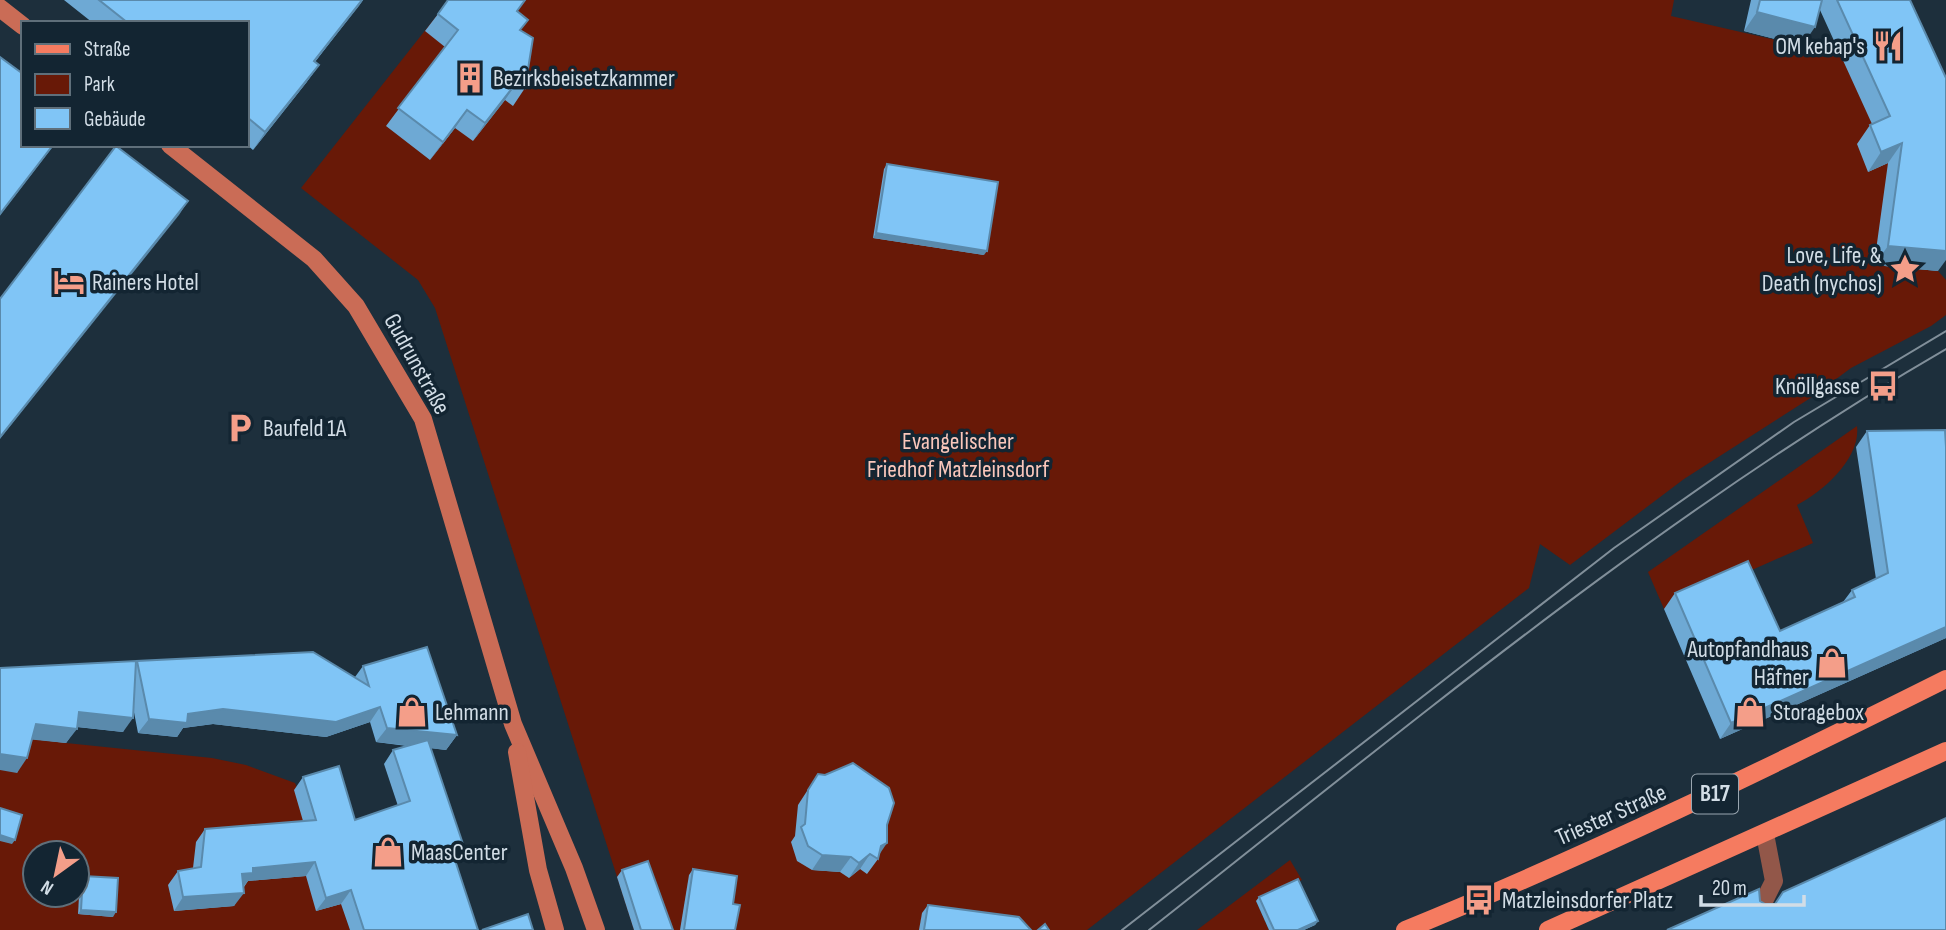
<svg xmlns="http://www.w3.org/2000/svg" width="1946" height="930" font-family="'Sofia Sans Condensed',sans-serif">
<rect width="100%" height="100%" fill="#1d2f3c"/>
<!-- green -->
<g fill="#681907" fill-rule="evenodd">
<polygon points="449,0 1674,0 1671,16 1802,46 1833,39 1891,161 1874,265 1938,271 1946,280 1946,315 1931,326 1851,368 1812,397 1684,479 1570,565 1540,544 1529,588 1087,930 634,930 435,308 418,280 301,188"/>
<path d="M 1857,426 C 1861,458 1824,491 1797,505 L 1813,543 L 1664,609 L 1648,572 Z"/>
<path d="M 0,713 L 66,743 L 212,758 L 246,765 L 295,783 L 321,841 L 350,930 L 0,930 ZM 35,853 L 77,853 L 77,895 L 35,895 Z"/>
<polygon points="1290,860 1302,880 1256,901 1269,930 1197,930"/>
</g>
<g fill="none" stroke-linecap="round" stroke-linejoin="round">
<!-- lane -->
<polyline stroke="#925749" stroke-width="18" points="1764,901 1774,881 1765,834"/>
<!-- secondary -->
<g stroke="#ca6c56" stroke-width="18">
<polyline points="0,8 23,26"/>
<polyline points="170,145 314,259 356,306 423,419 513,724 574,868 596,930"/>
<polyline points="517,752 538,870 555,930"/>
</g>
<!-- primary -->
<g stroke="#f57b60" stroke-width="18">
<path d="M 1405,930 C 1589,855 1768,768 1946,679"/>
<polyline points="1548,930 1946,751"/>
</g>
<!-- tram -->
<g stroke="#818f9a" stroke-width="2">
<polyline points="1122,930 1614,548 1794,422 1946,331"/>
<path d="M 1149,930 C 1407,727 1661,514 1946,349"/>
</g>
</g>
<!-- wall -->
<g fill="#6ea9d4">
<polygon points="64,0 363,0 315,62 319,65 306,83 253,150 247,145 247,23 93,23"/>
<polygon points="1751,0 1910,0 1938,271 1874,265 1888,163 1868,172 1857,144 1870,125 1872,124 1820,10 1802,46 1744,31"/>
<polygon points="517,12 520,30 525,88 513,106 505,100 473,141 455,128 430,160 386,126 445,47 425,31 438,14"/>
<polygon points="887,164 984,255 873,238 884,169"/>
<polygon points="1867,431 1946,447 1946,638 1720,739 1664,609 1675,593 1780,631 1843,602 1852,590 1876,579 1856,447"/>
<polygon points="137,661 355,677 363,666 457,735 446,750 431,748 455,859 478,930 350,930 341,904 316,911 306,876 248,881 244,887 234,906 174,911 168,885 178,871 193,868 196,842 205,829 303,821 294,790 303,777 355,820 398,806 384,764 393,750 407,746 376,742 370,722 326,737 213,724 183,728 177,737 138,733 133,707 123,732 77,727 66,743 32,739 17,773 0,668 135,664"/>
<polygon points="818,774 878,856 878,859 867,874 860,869 849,878 840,872 812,870 797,861 791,842 795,836 798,805"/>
<polygon points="693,869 733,904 735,930 680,930 689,875"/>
<polygon points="622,870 673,930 634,930 617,877"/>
<polygon points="83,876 113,917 78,914 80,880"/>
<polygon points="1259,897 1318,921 1315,925 1304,930 1269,930 1256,901"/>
<polygon points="928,905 1031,930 919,930 922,913"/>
</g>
<!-- shaded-wall -->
<g fill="#5a8aac">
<polygon points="362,0 363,0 359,6 301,79 314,61"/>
<polygon points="1757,12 1815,27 1802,46 1744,31"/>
<polygon points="319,65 306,83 253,150 265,132"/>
<polygon points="517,82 505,100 473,141 485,123"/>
<polygon points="467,110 455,128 430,160 443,142"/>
<polygon points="1902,143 1888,163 1868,172 1881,152"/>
<polygon points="53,145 54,145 0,215 0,214"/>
<polygon points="188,201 179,215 0,439 0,437"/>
<polygon points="876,233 987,251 984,255 873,238"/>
<polygon points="1888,246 1946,251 1946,260 1938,271 1874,265"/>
<polygon points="1946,627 1946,638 1720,739 1731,723"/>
<polygon points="380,707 370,722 326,737 213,724 183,728 177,737 138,733 149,719 223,709"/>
<polygon points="79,712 133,718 123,732 69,726"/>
<polygon points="36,724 77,729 66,743 26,739"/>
<polygon points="387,728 457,735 446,750 376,742"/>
<polygon points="0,754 27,758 17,773 0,770"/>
<polygon points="0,835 15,840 12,844 0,841"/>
<polygon points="887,843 877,858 881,846"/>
<polygon points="464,847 454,860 452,851"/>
<polygon points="870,854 860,869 849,878 859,863"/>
<polygon points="822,855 851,857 840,872 812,870"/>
<polygon points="315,862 306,876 248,881 243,887 242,874 253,868"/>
<polygon points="351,890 341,904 316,911 326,898"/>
<polygon points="244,893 234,906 174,911 183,897"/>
<polygon points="81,910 116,912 113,917 78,914"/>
<polygon points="1318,921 1315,925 1304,930 1298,930"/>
</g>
<!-- building -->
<g fill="#80c5f6" stroke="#5a8aac" stroke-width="2">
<polygon points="99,0 362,0 314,61 319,65 265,132 247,117 247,23 128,23"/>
<polygon points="448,0 525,0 517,11 528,20 520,30 533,38 525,88 517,82 485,123 467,110 443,142 398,108 458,30 438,14"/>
<polygon points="1760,0 1822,0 1815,27 1757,12"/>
<polygon points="1837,0 1910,0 1946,78 1946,251 1888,246 1902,143 1881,152 1870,125 1890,116"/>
<polygon points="0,57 23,74 23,145 53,145 0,214"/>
<polygon points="116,146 188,201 0,437 0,299"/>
<polygon points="887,164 998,182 987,251 876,233"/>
<polygon points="1945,430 1946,447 1946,627 1731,723 1675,593 1748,561 1780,631 1855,597 1852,590 1888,573 1867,431"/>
<polygon points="427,647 457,735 387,728 380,707 336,722 223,709 188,714 187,723 149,719 137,661 313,652 369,686 363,666"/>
<polygon points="136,661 133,718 79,712 77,729 36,724 27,758 0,754 0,668"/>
<polygon points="428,740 464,847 452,851 478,930 364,930 351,890 326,898 315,862 253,868 253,873 242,874 244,893 183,897 178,871 201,867 205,829 316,820 303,777 339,766 355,820 410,801 393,750"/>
<polygon points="853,763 889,788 894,803 887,825 887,843 881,846 878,859 870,854 859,863 851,857 822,855 808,846 801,827 805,824 808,790 818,774 825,775"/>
<polygon points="0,808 22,815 15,840 0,835"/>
<polygon points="1946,818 1946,930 1667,930 1759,889 1760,901 1765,904 1775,904 1783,892"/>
<polygon points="648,861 673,930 641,930 622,870"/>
<polygon points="693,869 737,876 733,904 740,905 735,930 684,930"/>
<polygon points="83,876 118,878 116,912 81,910"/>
<polygon points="1298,879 1318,921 1298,930 1274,930 1259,897"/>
<polygon points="928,905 1019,917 1031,930 924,930"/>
<polygon points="528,914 533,930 482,930"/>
<polygon points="1045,924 1049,930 1038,930"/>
</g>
<!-- icons -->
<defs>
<g id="restaurant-bare" transform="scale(2.415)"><path d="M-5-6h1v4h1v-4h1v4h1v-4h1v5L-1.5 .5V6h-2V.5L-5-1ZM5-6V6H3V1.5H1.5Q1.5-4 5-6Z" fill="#f49e89" stroke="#132532" stroke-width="2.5" paint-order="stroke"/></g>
<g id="building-bare" transform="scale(2.415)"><path d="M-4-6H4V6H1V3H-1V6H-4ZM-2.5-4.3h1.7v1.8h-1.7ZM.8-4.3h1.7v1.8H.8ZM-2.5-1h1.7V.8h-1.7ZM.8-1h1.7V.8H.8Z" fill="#f49e89" stroke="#132532" stroke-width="2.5" paint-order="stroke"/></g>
<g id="sight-bare" transform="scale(2.415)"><path d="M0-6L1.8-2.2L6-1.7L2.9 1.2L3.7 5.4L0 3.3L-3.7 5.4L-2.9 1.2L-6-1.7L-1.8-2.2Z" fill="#f49e89" stroke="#132532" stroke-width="2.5" paint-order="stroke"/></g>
<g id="hotel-bare" transform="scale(2.415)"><path d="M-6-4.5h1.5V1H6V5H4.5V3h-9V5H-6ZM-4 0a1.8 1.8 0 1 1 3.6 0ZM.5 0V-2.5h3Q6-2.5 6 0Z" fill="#f49e89" stroke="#132532" stroke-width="2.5" paint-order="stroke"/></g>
<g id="bus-bare" transform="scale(2.415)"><path d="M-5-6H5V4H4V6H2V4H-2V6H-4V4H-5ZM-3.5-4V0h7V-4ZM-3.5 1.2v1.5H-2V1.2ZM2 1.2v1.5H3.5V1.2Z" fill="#f49e89" stroke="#132532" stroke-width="2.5" paint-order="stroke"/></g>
<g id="parking-bare" transform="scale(2.415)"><path d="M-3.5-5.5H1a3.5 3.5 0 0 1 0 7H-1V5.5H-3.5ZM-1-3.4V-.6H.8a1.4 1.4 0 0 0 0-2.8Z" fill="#f49e89" stroke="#132532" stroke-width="2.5" paint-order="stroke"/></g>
<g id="shop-bare" transform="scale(2.415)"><path d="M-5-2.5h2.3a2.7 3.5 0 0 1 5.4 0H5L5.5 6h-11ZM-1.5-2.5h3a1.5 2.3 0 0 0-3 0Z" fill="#f49e89" stroke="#132532" stroke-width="2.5" paint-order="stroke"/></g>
</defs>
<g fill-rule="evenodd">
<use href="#restaurant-bare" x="1888" y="46"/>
<use href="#building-bare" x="470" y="78"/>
<use href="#sight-bare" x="1905" y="269"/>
<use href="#hotel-bare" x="69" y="282"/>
<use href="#bus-bare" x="1883" y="386"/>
<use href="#parking-bare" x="240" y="428"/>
<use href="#shop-bare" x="1832" y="663"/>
<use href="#shop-bare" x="412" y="712"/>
<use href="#shop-bare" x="1750" y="712"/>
<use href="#shop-bare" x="388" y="852"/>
<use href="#bus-bare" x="1479" y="900"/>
</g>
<g text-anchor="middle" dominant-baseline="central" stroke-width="7" stroke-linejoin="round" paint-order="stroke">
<!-- shield labels -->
<rect fill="#132532" stroke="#99a6b0" stroke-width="2" x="1692" y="774.5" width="46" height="39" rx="5"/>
<g font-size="23" font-weight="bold" fill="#d2dde6">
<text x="1715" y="794">B17</text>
</g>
<!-- poi labels -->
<g font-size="24" fill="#d2dde6" stroke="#132532" text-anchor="start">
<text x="1865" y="46" text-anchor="end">OM kebap's</text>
<text x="493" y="78">Bezirksbeisetzkammer</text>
<text x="1882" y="255" text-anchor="end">Love, Life, &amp;<tspan x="1882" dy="28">Death (nychos)</tspan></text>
<text x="92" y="282">Rainers Hotel</text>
<text x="1860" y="386" text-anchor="end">Knöllgasse</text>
<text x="263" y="428">Baufeld 1A</text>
<text x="1809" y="649" text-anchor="end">Autopfandhaus<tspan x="1809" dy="28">Häfner</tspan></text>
<text x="435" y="712">Lehmann</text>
<text x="1773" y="712">Storagebox</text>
<text x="411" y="852">MaasCenter</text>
<text x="1502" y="900">Matzleinsdorfer Platz</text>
</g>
<!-- street labels -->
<g font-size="24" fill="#d2dde6" stroke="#132532">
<text transform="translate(417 364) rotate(61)">Gudrunstraße</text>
<text transform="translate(1611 815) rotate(-24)">Triester Straße</text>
</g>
<!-- park labels -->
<g font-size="24" fill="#fac7bb" stroke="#132532">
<text x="958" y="441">Evangelischer<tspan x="958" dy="28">Friedhof Matzleinsdorf</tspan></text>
</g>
</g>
<!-- legend -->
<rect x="21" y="21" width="228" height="126" fill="#132532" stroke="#5f6f7a" stroke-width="2"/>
<rect x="35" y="44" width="35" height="10" fill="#f57b60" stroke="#5f6f7a" stroke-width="2"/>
<text x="84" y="56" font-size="21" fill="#d2dde6">Straße</text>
<rect x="35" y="74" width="35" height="21" fill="#681907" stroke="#5f6f7a" stroke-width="2"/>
<text x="84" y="91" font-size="21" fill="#d2dde6">Park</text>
<rect x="35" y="108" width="35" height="21" fill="#80c5f6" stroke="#5f6f7a" stroke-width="2"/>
<text x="84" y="126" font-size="21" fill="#d2dde6">Gebäude</text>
<!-- north arrow -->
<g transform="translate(56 874) rotate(213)"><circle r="33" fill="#132532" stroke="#5f6f7a" stroke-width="2"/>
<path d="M0-5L12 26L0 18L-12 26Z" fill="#f49e89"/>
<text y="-10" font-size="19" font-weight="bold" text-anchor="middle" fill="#d2dde6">N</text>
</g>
<!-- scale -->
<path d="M1701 895v10h103v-10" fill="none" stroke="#d2dde6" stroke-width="3.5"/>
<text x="1712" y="895" font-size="21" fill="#d2dde6" stroke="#132532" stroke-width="5" paint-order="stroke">20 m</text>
</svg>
